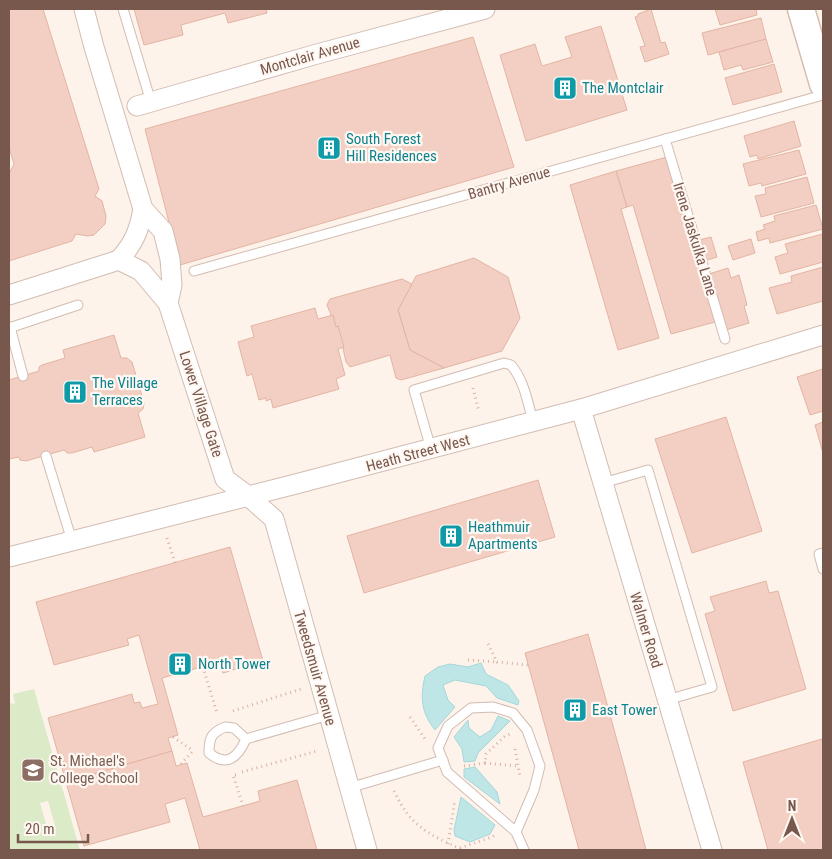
<svg xmlns="http://www.w3.org/2000/svg" width="832" height="859" font-family="'Roboto Condensed',sans-serif">
<rect width="100%" height="100%" fill="#fdf3eb"/>
<!-- green -->
<path fill="#dbebc8" fill-rule="evenodd" d="M 34,689 L 80,850 L 9,850 L 9,703 L 15,704 L 13,694 ZM 48,801 L 56,829 L 48,831 L 40,803 Z"/>
<!-- water -->
<g fill="#bfe6e7" stroke="#a5d7d9">
<path d="M 481,663 L 486,674 L 508,685 L 519,701 L 518,705 L 497,698 L 486,686 L 455,680 L 443,685 L 448,700 L 455,707 L 435,730 C 421,712 420,698 425,676 L 438,667 L 450,664 L 468,667 Z"/>
<polygon points="498,716 510,721 478,753 475,761 464,762 462,749 454,737 468,720 469,728 480,737 491,730"/>
<polygon points="475,767 497,792 500,804 464,777 464,769"/>
<polygon points="461,797 495,825 490,834 470,842 455,836 454,830"/>
</g>
<!-- building -->
<g fill="#f2cfc2" stroke="#e4b4a3">
<polygon points="9,9 43,9 99,189 95,196 102,201 106,216 105,224 94,235 88,236 76,234 72,241 9,261 9,174 14,164 9,147"/>
<polygon points="134,9 266,9 267,13 228,23 225,13 181,25 183,35 144,45"/>
<polygon points="651,9 661,43 665,42 669,54 645,62 640,47 645,46 635,17 638,16 638,14"/>
<polygon points="715,9 756,9 757,15 720,25"/>
<polygon points="761,18 766,39 708,55 702,33"/>
<polygon points="601,26 627,110 526,141 500,55 535,44 542,66 572,57 565,37"/>
<polygon points="473,37 514,167 180,265 145,129"/>
<polygon points="766,39 773,62 743,70 741,65 724,70 719,52"/>
<polygon points="774,64 782,92 733,105 725,78"/>
<polygon points="794,121 801,146 758,159 757,155 750,157 744,136"/>
<polygon points="799,150 806,174 762,186 761,183 749,186 743,164"/>
<polygon points="667,157 715,322 671,334 633,205 627,207 616,171"/>
<polygon points="616,171 627,207 621,209 659,338 618,350 570,185"/>
<polygon points="807,177 814,203 761,217 755,196 766,194 765,188"/>
<polygon points="816,205 823,229 770,243 769,238 758,241 756,232 765,229 763,225 775,221 774,216"/>
<polygon points="823,234 823,262 780,274 775,257 788,253 785,244"/>
<polygon points="711,237 717,257 704,261 699,240"/>
<polygon points="751,239 755,253 733,260 728,246"/>
<polygon points="474,258 508,277 520,318 502,351 444,368 410,350 398,310 416,276"/>
<polygon points="823,267 823,301 777,314 769,288 792,282 791,276"/>
<polygon points="728,268 731,278 739,275 747,305 744,306 749,323 726,330 709,274"/>
<polygon points="402,279 412,284 398,310 410,350 444,368 401,380 396,378 390,355 350,367 346,362 338,326 336,327 327,305 330,299"/>
<polygon points="315,308 318,319 333,315 336,327 338,326 344,347 338,349 345,375 336,379 339,389 273,408 271,399 266,401 266,398 259,400 252,374 247,376 238,342 254,337 251,326"/>
<polygon points="114,335 121,358 127,358 132,362 144,403 143,409 138,413 145,437 94,452 92,447 72,453 67,453 64,450 26,461 20,460 19,457 9,459 9,380 39,371 39,367 42,365 65,358 63,350"/>
<polygon points="823,369 823,411 810,415 797,377"/>
<polygon points="726,417 762,531 692,553 655,439"/>
<polygon points="823,422 823,453 815,425"/>
<polygon points="538,480 555,537 364,593 347,536"/>
<polygon points="230,547 263,661 223,673 219,662 162,678 178,735 168,738 172,751 66,782 48,718 132,694 134,703 140,702 142,708 158,704 139,635 127,639 129,645 54,665 36,602"/>
<polygon points="766,581 769,593 778,591 806,689 733,711 705,614 715,611 710,597"/>
<polygon points="588,634 624,766 646,850 579,850 525,653"/>
<polygon points="822,739 823,744 823,850 768,850 743,762"/>
<polygon points="172,751 176,766 187,763 203,817 260,801 258,791 297,780 317,850 200,850 185,798 165,804 170,822 84,846 66,782"/>
</g>
<g fill="none" stroke-linecap="round" stroke-linejoin="round">
<!-- lane casing -->
<g stroke="#d2bcb2" stroke-width="11">
<g id="lane">
<polyline points="123,9 151,102"/>
<polyline points="665,139 725,339"/>
<polyline points="194,271 823,95"/>
<polyline points="10,327 23,376"/>
<polyline points="9,328 78,305"/>
<path d="M 431,449 L 414,390 L 504,363 L 511,365 C 524,380 528,403 533,422"/>
<polyline points="46,456 72,541"/>
<polyline points="603,483 648,470 712,687 667,700"/>
<polyline points="823,553 819,554 823,569"/>
<path d="M 225,727 L 234,728 L 246,739 C 238,757 227,768 209,753 C 209,738 211,733 225,727 Z"/>
<polyline points="246,739 329,715"/>
<polyline points="349,788 443,760"/>
<polyline points="516,832 534,790 540,766 527,730 513,713 493,707 471,708 448,726 438,748 447,772 516,832 524,850"/>
</g>
</g>
<!-- street casing -->
<g stroke="#d2bcb2" stroke-width="21">
<g id="street">
<path d="M 84,9 L 94,47 L 143,209 C 139,231 134,243 119,260"/>
<polyline points="137,106 317,54 485,9"/>
<polyline points="143,209 163,231 170,259 172,285 168,303"/>
<polyline points="9,295 119,260 141,271 168,303 225,479 248,496 274,519 367,850"/>
<polyline points="581,409 712,850"/>
<polyline points="9,557 292,485 581,409 823,335"/>
</g>
</g>
<!-- secondary casing -->
<g stroke="#d5bcaf" stroke-width="29">
<polyline id="secondary" points="801,9 823,84"/>
</g>
<!-- path -->
<g stroke="#d8b2a5" stroke-width="3" stroke-dasharray="1 4" stroke-linecap="butt">
<polyline points="473,388 479,412"/>
<polyline points="167,538 175,563"/>
<polyline points="488,644 497,662 528,665"/>
<polyline points="468,660 496,662"/>
<polyline points="203,667 217,713"/>
<polyline points="233,711 301,689"/>
<polyline points="410,717 425,739"/>
<polyline points="173,737 192,750"/>
<polyline points="515,749 520,777"/>
<polyline points="485,763 518,766"/>
<polyline points="181,764 192,752"/>
<polyline points="464,766 485,763 486,754 504,737 510,734"/>
<polyline points="242,772 317,751"/>
<polyline points="236,775 233,775 243,806"/>
<path d="M 394,791 C 411,827 428,834 463,850"/>
<polyline points="448,844 455,800"/>
<polyline points="460,848 492,837 496,834"/>
</g>
<!-- lane -->
<use href="#lane" stroke="#fff" stroke-width="9"/>
<!-- street -->
<use href="#street" stroke="#fff" stroke-width="19"/>
<!-- secondary -->
<use href="#secondary" stroke="#fff" stroke-width="26"/>
</g>
<!-- icons -->
<defs>
<g id="building-square" transform="scale(1.25)"><rect x="-9" y="-9" width="18" height="18" rx="4" fill="#0f9aa8" stroke="#fff8f2"/><path d="M-4-6H4V6H1V3H-1V6H-4ZM-2.5-4.3h1.7v1.8h-1.7ZM.8-4.3h1.7v1.8H.8ZM-2.5-1h1.7V.8h-1.7ZM.8-1h1.7V.8H.8Z" fill="#fff"/></g>
<g id="school-square" transform="scale(1.25)"><rect x="-9" y="-9" width="18" height="18" rx="4" fill="#8d6e63" stroke="#fff8f2"/><path d="M0-5L7-2L0 1L-7-2ZM-4 1L0 2.5L4 1V4Q0 6-4 4Z" fill="#fff"/></g>
</defs>
<g fill-rule="evenodd">
<use href="#building-square" x="565" y="88"/>
<use href="#building-square" x="329" y="148"/>
<use href="#building-square" x="75" y="392"/>
<use href="#building-square" x="451" y="536"/>
<use href="#building-square" x="180" y="664"/>
<use href="#building-square" x="575" y="710"/>
<use href="#school-square" x="33" y="770"/>
</g>
<g text-anchor="middle" dominant-baseline="central" stroke-width="4.5" stroke-linejoin="round" paint-order="stroke">
<!-- street labels -->
<g font-size="15" fill="#78574d" stroke="#fff8f2">
<text transform="translate(310 56) rotate(-16)">Montclair Avenue</text>
<text transform="translate(509 183) rotate(-16)">Bantry Avenue</text>
<text transform="translate(695 239) rotate(73)">Irene Jaskulka Lane</text>
<text transform="translate(201 404) rotate(72)">Lower Village Gate</text>
<text transform="translate(418 453) rotate(-15)">Heath Street West</text>
<text transform="translate(646 630) rotate(73)">Walmer Road</text>
<text transform="translate(315 668) rotate(74)">Tweedsmuir Avenue</text>
</g>
<!-- culture labels -->
<g font-size="15" fill="#0d838f" stroke="#fff8f2" text-anchor="start">
<text x="582" y="88">The Montclair</text>
<text x="346" y="139">South Forest<tspan x="346" dy="17">Hill Residences</tspan></text>
<text x="92" y="383">The Village<tspan x="92" dy="17">Terraces</tspan></text>
<text x="468" y="527">Heathmuir<tspan x="468" dy="17">Apartments</tspan></text>
<text x="198" y="664">North Tower</text>
<text x="592" y="710">East Tower</text>
</g>
<!-- education labels -->
<g font-size="15" fill="#785e54" stroke="#fff8f2" text-anchor="start">
<text x="50" y="761">St. Michael's<tspan x="50" dy="17">College School</tspan></text>
</g>
</g>
<!-- border -->
<rect width="832" height="859" fill="none" stroke="#78574d" stroke-width="20"/>
<!-- north arrow -->
<g transform="translate(792 819)" stroke="#fff8f2" stroke-width="4" paint-order="stroke">
<path d="M0-4L9 19L0 12L-9 19Z" fill="#78574d"/>
<text y="-8" font-size="14" font-weight="bold" text-anchor="middle" fill="#78574d">N</text>
</g>
<!-- scale -->
<path d="M18 834v8h70v-8" fill="none" stroke="#78574d" stroke-width="2.5"/>
<text x="25" y="834" font-size="15" fill="#78574d" stroke="#fff8f2" stroke-width="4" paint-order="stroke">20 m</text>
</svg>
